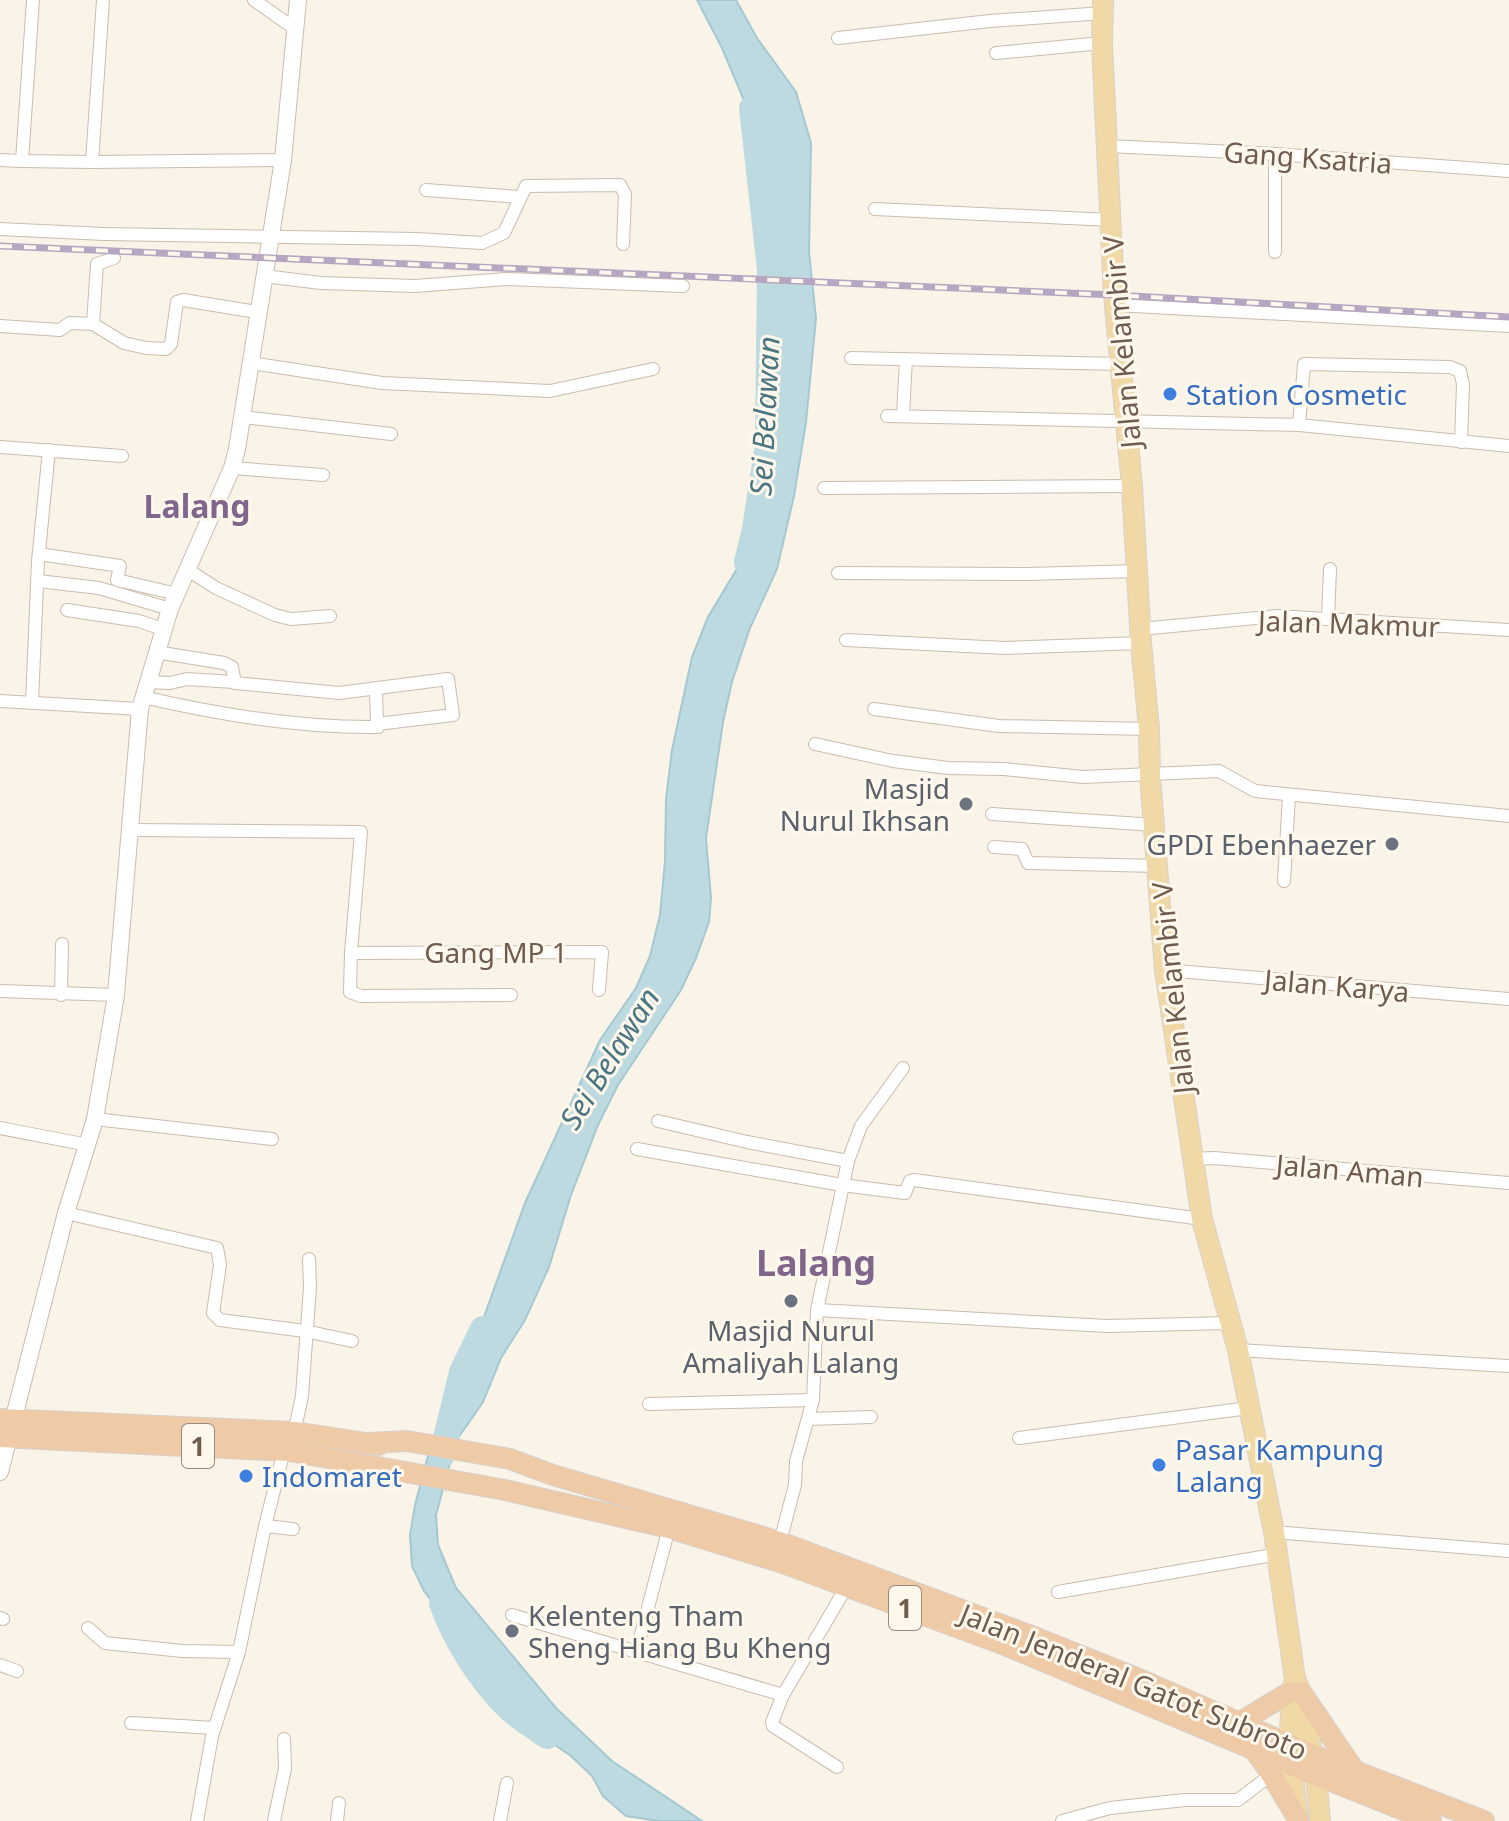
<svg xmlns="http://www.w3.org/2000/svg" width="1509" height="1821" font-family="'Noto Sans',sans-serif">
<rect width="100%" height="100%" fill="#faf3e7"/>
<!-- water -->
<polygon fill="#bddae1" stroke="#a5c8d1" stroke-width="2" points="697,0 736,0 757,38 796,92 811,143 809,252 816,318 806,422 794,496 777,569 750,628 732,682 723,722 706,838 711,898 709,922 696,958 681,990 618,1085 598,1125 571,1195 549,1267 525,1320 501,1358 483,1402 456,1441 436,1515 438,1545 456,1588 556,1708 612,1761 702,1821 659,1821 626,1816 603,1796 592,1776 571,1756 533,1730 517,1712 424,1591 412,1566 410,1535 415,1505 433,1437 456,1414 467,1364 525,1203 600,1040 636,988 650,956 660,915 665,861 666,799 672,750 692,657 708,617 744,557 764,497 773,368 768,218 759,152 746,105 722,48"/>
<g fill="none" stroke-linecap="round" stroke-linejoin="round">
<!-- river -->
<g stroke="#bddae1" stroke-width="26">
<polyline points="747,562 755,529 768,445 770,269 752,108"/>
<polyline points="442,1455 462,1372 483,1329"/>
<path d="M 442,1603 C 455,1639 479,1678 506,1705 C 517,1717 534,1726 547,1736"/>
</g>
<!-- minor casing -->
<g stroke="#cabcae" stroke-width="14">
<g id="minor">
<polyline points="33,0 22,161 92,162"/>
<polyline points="103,0 92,162 283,160"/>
<polyline points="254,0 295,29"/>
<polyline points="838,38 990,21 1103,13"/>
<polyline points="996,53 1102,43"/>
<polyline points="1107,146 1275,154 1509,171"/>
<polyline points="1275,154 1275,252"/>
<polyline points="0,160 22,161"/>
<polyline points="426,190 519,197"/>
<polyline points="875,209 1111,220"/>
<polyline points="0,229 104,234 417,239 482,243 504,233 526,186 620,185 625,194 623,244"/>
<polyline points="264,276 321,283 415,286 506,279 683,286"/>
<polyline points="1115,305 1509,326"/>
<polyline points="93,324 97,264 114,258"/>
<polyline points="0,326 60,330 70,323 93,324 124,343 146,348 166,349 171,344 177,302 183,300 257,312"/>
<polyline points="851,358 1123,364"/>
<polyline points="251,363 382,383 550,391 653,369"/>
<polyline points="903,415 906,359"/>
<polyline points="887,416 1299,425 1509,446"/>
<polyline points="243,417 391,434"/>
<polyline points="1299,425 1304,364 1450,367 1460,371 1463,384 1461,442"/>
<polyline points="0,447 122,456"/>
<polyline points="232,468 323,475"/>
<polyline points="824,488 1132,486"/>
<polyline points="39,554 120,566 117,580 177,594"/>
<polyline points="188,570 216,588 275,615 291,619 330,616"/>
<polyline points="838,573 1028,574 1138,571"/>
<polyline points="38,581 99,588 170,609"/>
<polyline points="67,610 139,621 162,629"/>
<polyline points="1328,619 1330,569"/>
<polyline points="1141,629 1277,616 1509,630"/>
<polyline points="846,640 1005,648 1141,643"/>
<polyline points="147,682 170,683 187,679 234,682"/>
<polyline points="376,689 377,724"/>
<path d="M 143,697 C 220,715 299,728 378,727 L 377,724 L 453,715 L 448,679 L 339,693 L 235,683 L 232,667 L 224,663 L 156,652"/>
<polyline points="0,701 140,709"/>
<polyline points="32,702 38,561 49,450"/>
<polyline points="874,709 999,726 1149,729"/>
<polyline points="815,744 893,761 948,768 1004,769 1083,777 1219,771 1255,791 1509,816"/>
<polyline points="992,814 1155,825"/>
<polyline points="131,830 361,832 351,953 350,992 361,996 511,995"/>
<polyline points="994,847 1022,849 1028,863 1030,863 1159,866"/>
<polyline points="1284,881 1289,796"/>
<polyline points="351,953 602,952 599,990"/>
<polyline points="1165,970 1509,999"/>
<polyline points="0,991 116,995"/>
<polyline points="61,995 62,944"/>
<polyline points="95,1119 272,1139"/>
<polyline points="658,1121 747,1142 848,1161"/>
<polyline points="0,1128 88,1145"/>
<polyline points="637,1149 842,1185 905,1193 910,1181 914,1180 1202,1219"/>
<polyline points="1192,1159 1214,1158 1509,1183"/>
<polyline points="66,1213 217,1248 220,1265 213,1313 220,1320 305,1331 352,1341"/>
<polyline points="817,1310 1107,1326 1228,1323"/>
<polyline points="1238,1350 1509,1366"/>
<polyline points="649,1404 813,1400"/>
<polyline points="809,1419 871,1417"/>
<polyline points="293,1438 302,1396 310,1287 309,1259"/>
<polyline points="1019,1438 1249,1408"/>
<polyline points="265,1526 293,1529"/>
<polyline points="1274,1532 1509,1551"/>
<polyline points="780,1542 795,1485 796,1461 813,1400 817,1310 848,1161 861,1126 903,1068"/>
<polyline points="1058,1592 1278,1554"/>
<polyline points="512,1615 783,1695"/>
<polyline points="0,1618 3,1619"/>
<polyline points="88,1628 105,1643 182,1651 239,1652 212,1736 197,1821"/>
<polyline points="239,1652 265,1526 284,1451"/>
<polyline points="636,1653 669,1528"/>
<polyline points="0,1665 17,1671"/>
<polyline points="131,1723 214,1728"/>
<polyline points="837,1767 773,1726 772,1722 783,1695 847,1586"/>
<polyline points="274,1821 285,1768 284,1739"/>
<polyline points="337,1821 339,1803"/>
<polyline points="500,1821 507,1783"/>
<polyline points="1062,1821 1110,1808 1185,1800 1238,1800 1272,1774"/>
</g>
</g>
<!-- tertiary casing -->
<g stroke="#cabcae" stroke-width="18">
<polyline id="tertiary" points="0,1472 66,1213 95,1119 116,995 140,709 170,609 232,468 237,449 283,160 298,0"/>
</g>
<!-- primary casing -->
<g stroke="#d7d1cd" stroke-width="22">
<g id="primary">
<polyline points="1103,0 1102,43 1114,295 1132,486 1141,643 1149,729 1150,776 1165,970 1202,1219 1238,1350 1274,1532 1295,1679 1301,1692 1316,1775 1320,1821"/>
<polyline points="1293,1686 1289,1744 1298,1821"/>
</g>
</g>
<!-- trunk casing -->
<g stroke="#d7d1cd" stroke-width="22">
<g id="trunk">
<polyline points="0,1419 294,1432 379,1445"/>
<polyline points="0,1437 289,1451 505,1490 669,1528 783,1563 1005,1645 1291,1765 1431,1821"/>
<polyline points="369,1443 407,1441 510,1459 553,1475 780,1542 1034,1637 1139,1679 1311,1754 1484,1821"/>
<polyline points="1301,1692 1354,1770"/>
<polyline points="1239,1723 1290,1692"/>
<polyline points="1255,1751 1268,1769 1298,1819"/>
</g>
</g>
<!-- minor -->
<use href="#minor" stroke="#fff" stroke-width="12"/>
<!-- tertiary -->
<use href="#tertiary" stroke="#fff" stroke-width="16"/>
<!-- primary -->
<use href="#primary" stroke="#f1d9a7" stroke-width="20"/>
<!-- trunk -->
<use href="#trunk" stroke="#efcaa6" stroke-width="20"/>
<!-- rail casing -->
<g stroke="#b7a6c2" stroke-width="7">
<polyline id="rail" points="0,246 1114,295 1509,317"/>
</g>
<!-- rail -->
<use href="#rail" stroke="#fdf7ec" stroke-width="4" stroke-dasharray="12" stroke-linecap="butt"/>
</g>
<!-- markers -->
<g fill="#3f7fe0" stroke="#fdf7ec" stroke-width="3">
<circle cx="1170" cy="394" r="8"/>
<circle cx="1159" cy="1465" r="8"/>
<circle cx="246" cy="1476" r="8"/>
</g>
<g fill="#6b7280" stroke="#fdf7ec" stroke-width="3">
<circle cx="966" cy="804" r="8"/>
<circle cx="1392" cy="844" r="8"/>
<circle cx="791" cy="1301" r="8"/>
<circle cx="512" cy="1631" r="8"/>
</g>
<g text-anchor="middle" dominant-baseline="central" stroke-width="6" stroke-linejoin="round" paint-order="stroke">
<!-- shield labels -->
<g fill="#fdf7ec" stroke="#9a8a7d" stroke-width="2">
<rect x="182" y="1424" width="32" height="44" rx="6"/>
<rect x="889" y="1586" width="32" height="44" rx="6"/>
</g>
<g font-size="26" font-weight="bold" fill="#705c4e">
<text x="198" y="1446">1</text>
<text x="905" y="1608">1</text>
</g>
<!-- street labels -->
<g font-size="28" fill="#705c4e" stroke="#fdf7ec">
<text transform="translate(1308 157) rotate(4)">Gang Ksatria</text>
<text transform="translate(1121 342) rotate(-95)">Jalan Kelambir V</text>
<text transform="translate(1349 623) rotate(2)">Jalan Makmur</text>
<text x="496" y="952">Gang MP 1</text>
<text transform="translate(1337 985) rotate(5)">Jalan Karya</text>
<text transform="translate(1172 988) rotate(-96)">Jalan Kelambir V</text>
<text transform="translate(1350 1170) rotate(5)">Jalan Aman</text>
<text transform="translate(1134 1681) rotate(22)">Jalan Jenderal Gatot Subroto</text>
</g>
<!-- shop labels -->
<g font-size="28" fill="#366cbe" stroke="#fdf7ec" text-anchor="start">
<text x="1186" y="394">Station Cosmetic</text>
<text x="1175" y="1449">Pasar Kampung<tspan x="1175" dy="32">Lalang</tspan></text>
<text x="262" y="1476">Indomaret</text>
</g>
<!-- worship labels -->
<g font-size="28" fill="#5b616d" stroke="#fdf7ec" text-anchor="end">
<text x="950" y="788">Masjid<tspan x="950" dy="32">Nurul Ikhsan</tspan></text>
<text x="1376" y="844">GPDI Ebenhaezer</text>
<text x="791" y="1330" text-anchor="middle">Masjid Nurul<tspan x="791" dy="32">Amaliyah Lalang</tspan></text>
<text x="528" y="1615" text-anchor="start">Kelenteng Tham<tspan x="528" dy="32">Sheng Hiang Bu Kheng</tspan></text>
</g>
<!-- water labels -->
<g font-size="30" font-style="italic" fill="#4b7581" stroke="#fdf7ec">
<text transform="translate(764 416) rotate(-87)">Sei Belawan</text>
<text transform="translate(609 1058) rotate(-58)">Sei Belawan</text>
</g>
<!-- quarter labels -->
<g font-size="32" font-weight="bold" fill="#81668c" stroke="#fdf7ec">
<text x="197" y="505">Lalang</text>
</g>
<!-- district labels -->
<g font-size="36" font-weight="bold" fill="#81668c" stroke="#fdf7ec">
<text x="816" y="1262">Lalang</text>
</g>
</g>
</svg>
